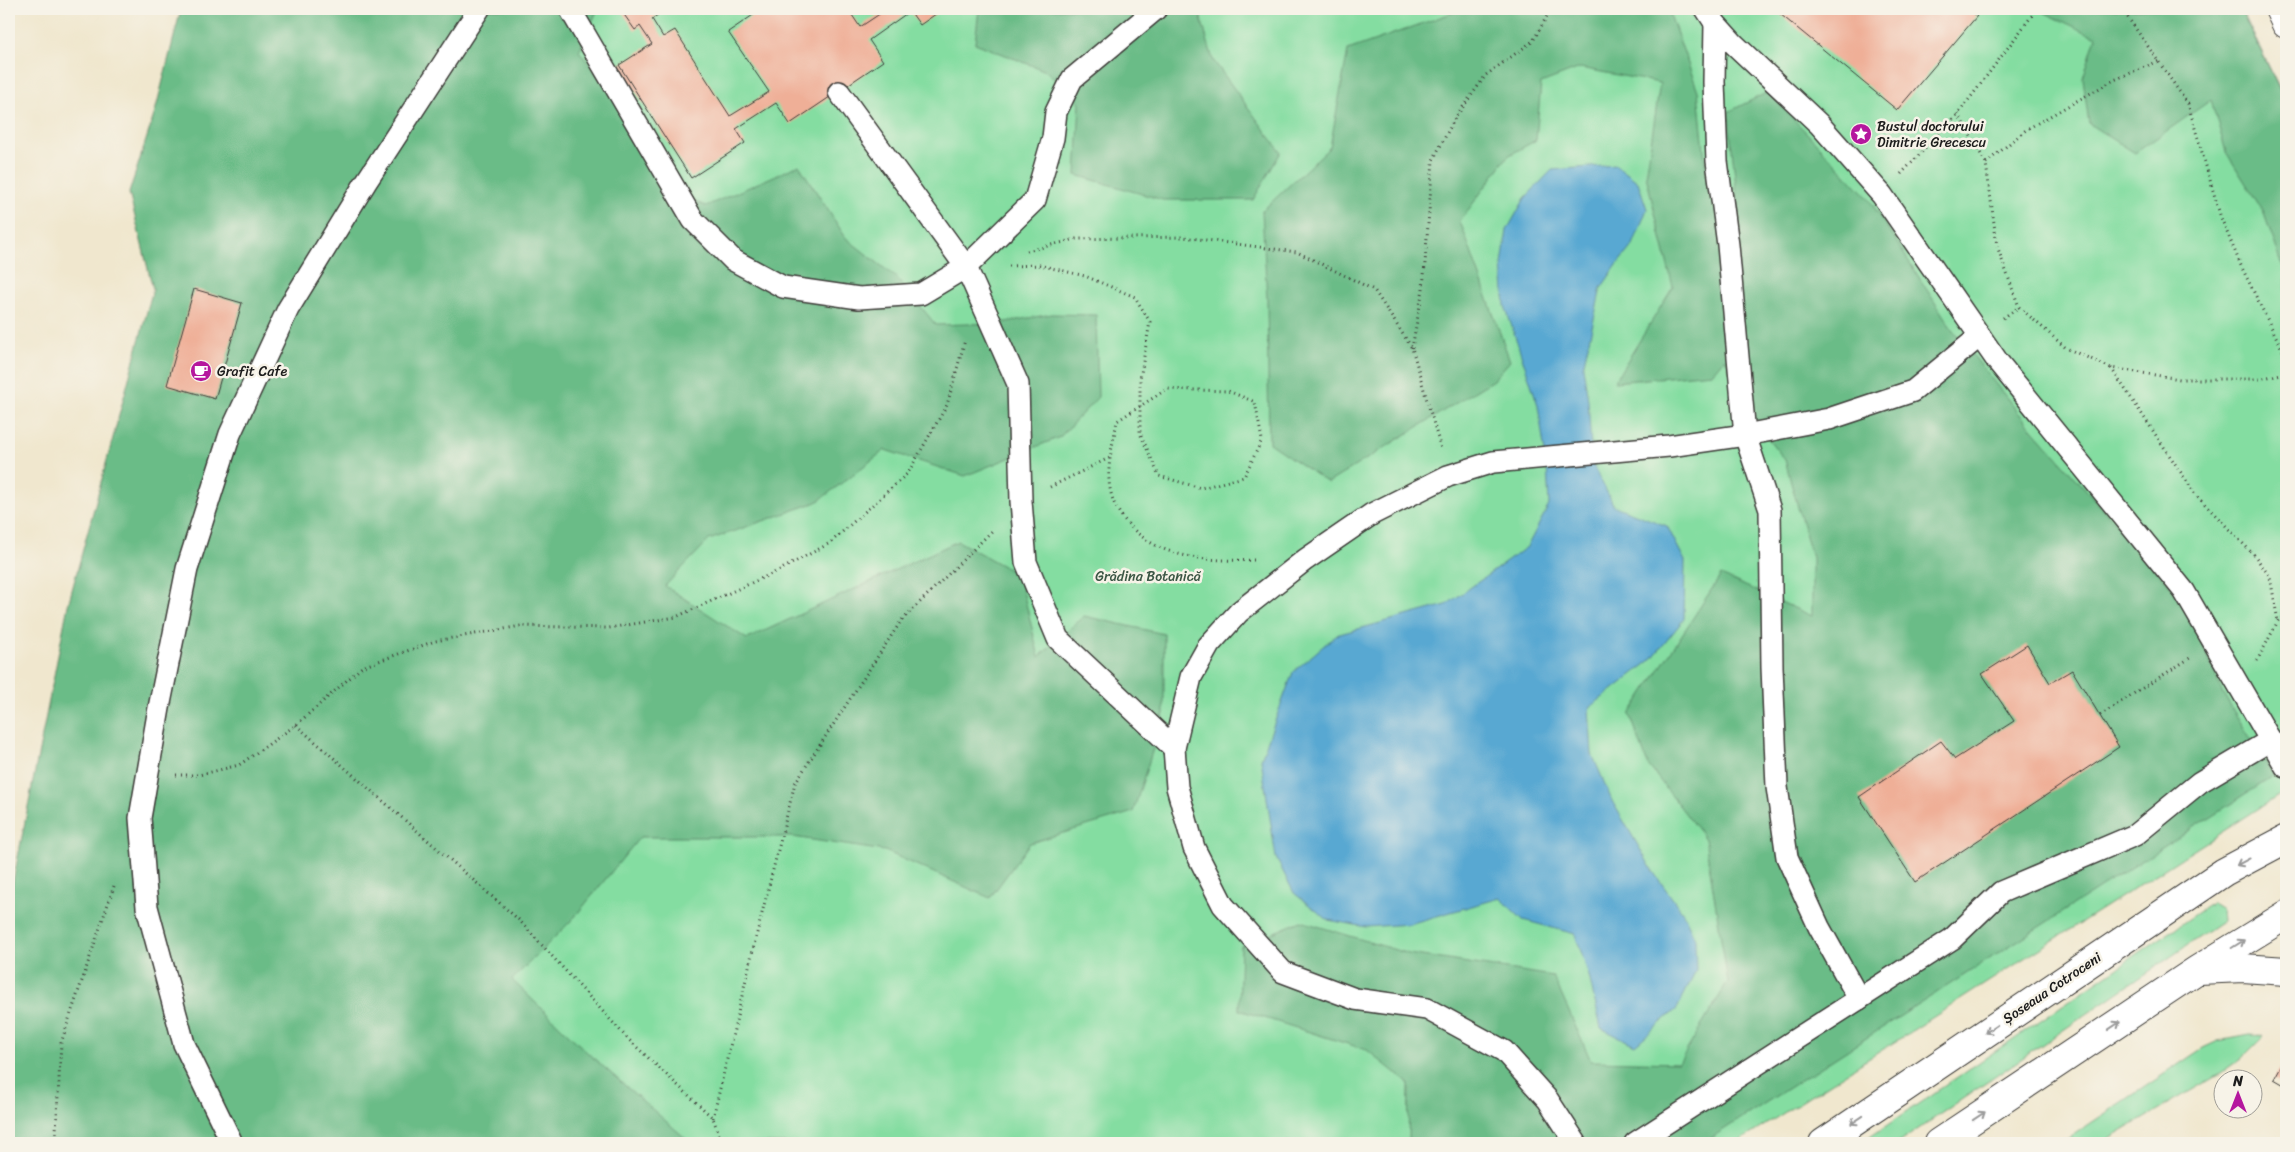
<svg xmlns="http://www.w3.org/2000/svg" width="2295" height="1152" font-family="Sriracha,sans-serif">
<rect width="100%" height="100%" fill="#f7f3e8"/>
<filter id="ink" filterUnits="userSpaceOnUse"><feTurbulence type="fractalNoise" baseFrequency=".02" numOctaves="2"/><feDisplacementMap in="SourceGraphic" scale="10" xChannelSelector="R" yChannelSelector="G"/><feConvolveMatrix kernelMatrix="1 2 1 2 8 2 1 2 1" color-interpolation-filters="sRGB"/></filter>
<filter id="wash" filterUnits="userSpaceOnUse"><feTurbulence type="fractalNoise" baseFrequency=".0096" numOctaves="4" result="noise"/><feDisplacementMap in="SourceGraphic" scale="20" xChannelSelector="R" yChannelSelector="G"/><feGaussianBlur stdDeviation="1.12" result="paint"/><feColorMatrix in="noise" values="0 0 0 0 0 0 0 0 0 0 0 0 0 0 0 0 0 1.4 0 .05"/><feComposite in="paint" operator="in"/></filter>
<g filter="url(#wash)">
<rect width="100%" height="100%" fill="#f0e7ce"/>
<!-- green -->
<g fill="#84dda1" stroke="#507c5e">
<polygon points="217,9 2241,9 2286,101 2286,791 1737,1143 9,1143 9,899 31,900"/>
<polygon points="2212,903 2222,909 2223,921 1898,1143 1861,1143"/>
<polygon points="2249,1035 2264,1036 2241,1059 2221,1073 2102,1143 2061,1143 2203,1048 2218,1041"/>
</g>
<!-- forest -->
<g fill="#6bbc87" stroke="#446c52">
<polygon points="181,9 598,9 579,51 621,105 665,191 706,206 799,165 846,238 898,279 936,325 1000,323 1052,314 1096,315 1098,397 1060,437 965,476 885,450 817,502 709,540 665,586 747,639 958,541 1019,575 1039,657 1084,616 1164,634 1164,714 1133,812 1030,843 990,898 885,851 793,837 640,837 573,919 512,980 590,1055 691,1143 9,1143 9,902 68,605 153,289 129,193 155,112"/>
<polygon points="979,9 1191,9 1199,11 1213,60 1281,152 1253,200 1163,200 1076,175 1080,103 1046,71 975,43"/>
<polygon points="1463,9 1668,9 1698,91 1708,191 1739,214 1728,112 1768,92 1869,199 1950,326 2017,411 2187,605 2223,694 2274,776 1703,1143 1408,1143 1409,1084 1367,1050 1239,1010 1241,946 1301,921 1409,954 1553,976 1591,1061 1679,1063 1728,982 1705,839 1648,765 1630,714 1721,575 1812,616 1812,558 1785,460 1744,408 1725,358 1712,373 1614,382 1673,287 1646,176 1660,83 1580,68 1541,83 1536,140 1508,156 1460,221 1510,361 1493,380 1328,483 1269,443 1267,299 1262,211 1330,147 1348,50"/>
<polygon points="2037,9 2240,9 2286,102 2286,275 2263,211 2226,152 2211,100 2135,153 2089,124 2083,78 2096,37"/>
</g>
<!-- water -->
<polygon fill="#58a8d2" stroke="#3a6277" points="1616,165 1638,182 1647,209 1633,245 1619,262 1601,288 1583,367 1588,400 1592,463 1614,506 1667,526 1685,561 1684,619 1651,660 1589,708 1592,754 1612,801 1654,873 1683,913 1695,939 1696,971 1677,1009 1635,1045 1601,1028 1589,976 1575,934 1523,920 1500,898 1409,924 1366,927 1328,920 1294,893 1276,858 1261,759 1293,672 1336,635 1446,605 1527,547 1549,505 1547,467 1538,405 1505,306 1502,265 1507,230 1525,198 1552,170"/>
<g id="blocks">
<!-- building -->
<g fill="#efaf97">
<polygon points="620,9 666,9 652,19 663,37 675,30 730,116 769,92 728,32 762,9 848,9 860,27 887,9 943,9 920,25 910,11 869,40 883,61 790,124 776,103 736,129 745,143 691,178 619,65 652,44 640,26 635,30"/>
<polygon points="1785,9 1968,9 1977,16 1897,110 1780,14"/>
<polygon points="194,289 242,303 215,399 167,385"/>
<polygon points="2027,645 2050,683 2072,670 2119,747 1915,882 1859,797 1941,741 1955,759 2014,721 1982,674"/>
<polygon points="2286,1057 2286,1086 2274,1079"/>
</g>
</g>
</g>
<g filter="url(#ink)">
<use href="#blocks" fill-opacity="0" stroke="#3c3a37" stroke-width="1"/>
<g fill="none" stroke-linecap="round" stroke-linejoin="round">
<!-- pedestrian casing -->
<g stroke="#3c3a37" stroke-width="24">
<g id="pedestrian">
<polyline points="570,9 693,220 733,260 783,287 859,298 921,294 966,267 1035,200 1053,138 1056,112 1072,79 1156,9"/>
<polyline points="1706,9 1715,23 1734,44 1819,124 1882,195 1998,362 2184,591 2286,767"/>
<polyline points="1715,23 1714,82 1717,161 1728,245 1745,435 1770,510 1772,667 1777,787 1787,857 1819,927 1859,999"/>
<polyline points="839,92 966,267 1018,384 1021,501 1026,562 1058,639 1174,748"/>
<polyline points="232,1143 184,1044 147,907 140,818 159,708 187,569 230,434 288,309 366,182 479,9"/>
<polyline points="1576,1143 1548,1100 1504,1051 1427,1009 1355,999 1283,972 1223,905 1194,848 1177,787 1174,748 1191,677 1209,645 1239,612 1305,560 1372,514 1448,476 1493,462 1669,446 1745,435 1829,419 1913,391 1980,336"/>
<polyline points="1635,1143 1952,939 2001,892 2135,835 2200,782 2271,740"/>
</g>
</g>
<!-- minor casing -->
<g stroke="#3c3a37" stroke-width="30">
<polyline id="minor" points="2279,9 2286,24"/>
</g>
<!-- primary casing -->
<g stroke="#3c3a37" stroke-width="30">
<g id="primary">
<polyline points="2199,970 2243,968 2286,971"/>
<polyline points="1823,1143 2224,872 2286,839"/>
<polyline points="1938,1143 2197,970 2286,915"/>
</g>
</g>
<!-- path -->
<g stroke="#3c3a37" stroke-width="3" stroke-dasharray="1 4" stroke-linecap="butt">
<polyline points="2122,9 2188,104 2221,218 2242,268 2286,357"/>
<polyline points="1958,114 1986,163 1997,246 2019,307 2066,348 2111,368 2180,379 2259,379 2286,373"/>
<polyline points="1986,163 2027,129 2114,80 2159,61"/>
<polyline points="1901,174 1958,114 2037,9"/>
<polyline points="1027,251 1076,239 1183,237 1297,252 1374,290 1412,348 1441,449"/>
<path d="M 1009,266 L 1039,265 L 1085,276 L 1135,297 L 1150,322 L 1140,379 L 1140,433 L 1159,476 L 1201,488 L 1244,477 L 1262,440 L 1255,402 L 1228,391 L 1167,389 L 1117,421 C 1113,444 1105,470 1111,493 C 1114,507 1122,518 1132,528 C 1165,561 1213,561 1257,560"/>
<polyline points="2003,318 2019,307"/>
<polyline points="1412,348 1423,289 1433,160 1455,118 1486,75 1533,41 1551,9"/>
<polyline points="2111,368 2196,495 2255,556 2270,577 2278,621"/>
<polyline points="1050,487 1109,458"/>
<polyline points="2257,661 2278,621 2286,616"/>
<polyline points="2100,715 2190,658"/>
<polyline points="296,725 519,920 628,1039 713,1118 722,1143"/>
<polyline points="176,775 199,775 239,765 296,725 362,667 435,641 521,626 609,628 676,617 780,570 830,543 908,473 947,405 965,340"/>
<polyline points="713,1118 756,937 795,783 901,621 994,529"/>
<polyline points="58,1143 56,1132 61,1043 115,883"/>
</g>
<!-- pedestrian -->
<use href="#pedestrian" stroke="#fff" stroke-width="21"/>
<!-- minor -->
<use href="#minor" stroke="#fff" stroke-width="28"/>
<!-- primary -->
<use href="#primary" stroke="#fff" stroke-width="28"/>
</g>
<!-- one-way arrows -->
<defs><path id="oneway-shaft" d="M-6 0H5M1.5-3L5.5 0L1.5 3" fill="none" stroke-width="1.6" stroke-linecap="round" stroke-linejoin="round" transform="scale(1.25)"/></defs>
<g stroke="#999">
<use href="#oneway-shaft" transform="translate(2243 862) rotate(152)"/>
<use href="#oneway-shaft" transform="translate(2238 944) rotate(-32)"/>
<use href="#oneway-shaft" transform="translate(2114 1026) rotate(-34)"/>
<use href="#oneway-shaft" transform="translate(1991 1029) rotate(146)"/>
<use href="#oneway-shaft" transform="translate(1979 1116) rotate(-34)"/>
<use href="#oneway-shaft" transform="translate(1857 1120) rotate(146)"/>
</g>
</g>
<!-- icons -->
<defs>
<g id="sight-disc" transform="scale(1.125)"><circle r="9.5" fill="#b5179e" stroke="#f7f3e8"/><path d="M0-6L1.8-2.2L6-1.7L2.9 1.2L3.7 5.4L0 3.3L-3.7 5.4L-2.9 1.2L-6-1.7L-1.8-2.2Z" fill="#fff"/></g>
<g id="cafe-disc" transform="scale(1.125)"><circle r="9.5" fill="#b5179e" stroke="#f7f3e8"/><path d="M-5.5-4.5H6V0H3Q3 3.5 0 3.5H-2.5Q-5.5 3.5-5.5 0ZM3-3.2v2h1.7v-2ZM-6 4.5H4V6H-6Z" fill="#fff"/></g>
</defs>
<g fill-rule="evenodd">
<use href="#sight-disc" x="1861" y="134"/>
<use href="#cafe-disc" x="201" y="371"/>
</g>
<g text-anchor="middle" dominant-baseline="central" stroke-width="5" stroke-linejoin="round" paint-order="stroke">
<!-- poi labels -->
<g font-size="14" fill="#1c1c1c" stroke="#f7f3e8" text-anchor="start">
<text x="1877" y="126">Bustul doctorului<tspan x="1877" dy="16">Dimitrie Grecescu</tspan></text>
<text x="217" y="371">Grafit Cafe</text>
</g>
<!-- park labels -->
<g font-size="14" fill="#3b5644" stroke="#f7f3e8">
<text x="1148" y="576">Grădina Botanică</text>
</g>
<!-- street labels -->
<g font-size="14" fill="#1c1c1c" stroke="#f7f3e8">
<text transform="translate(2052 988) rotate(-34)">Șoseaua Cotroceni</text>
</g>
</g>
<!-- margin -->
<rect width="2295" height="1152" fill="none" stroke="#f7f3e8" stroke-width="30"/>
<!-- north arrow -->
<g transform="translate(2238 1094)"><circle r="24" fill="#f7f3e8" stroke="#9f9d96"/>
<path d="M0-4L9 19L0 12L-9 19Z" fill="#b5179e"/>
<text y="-8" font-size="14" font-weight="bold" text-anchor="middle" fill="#1c1c1c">N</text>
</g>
</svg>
